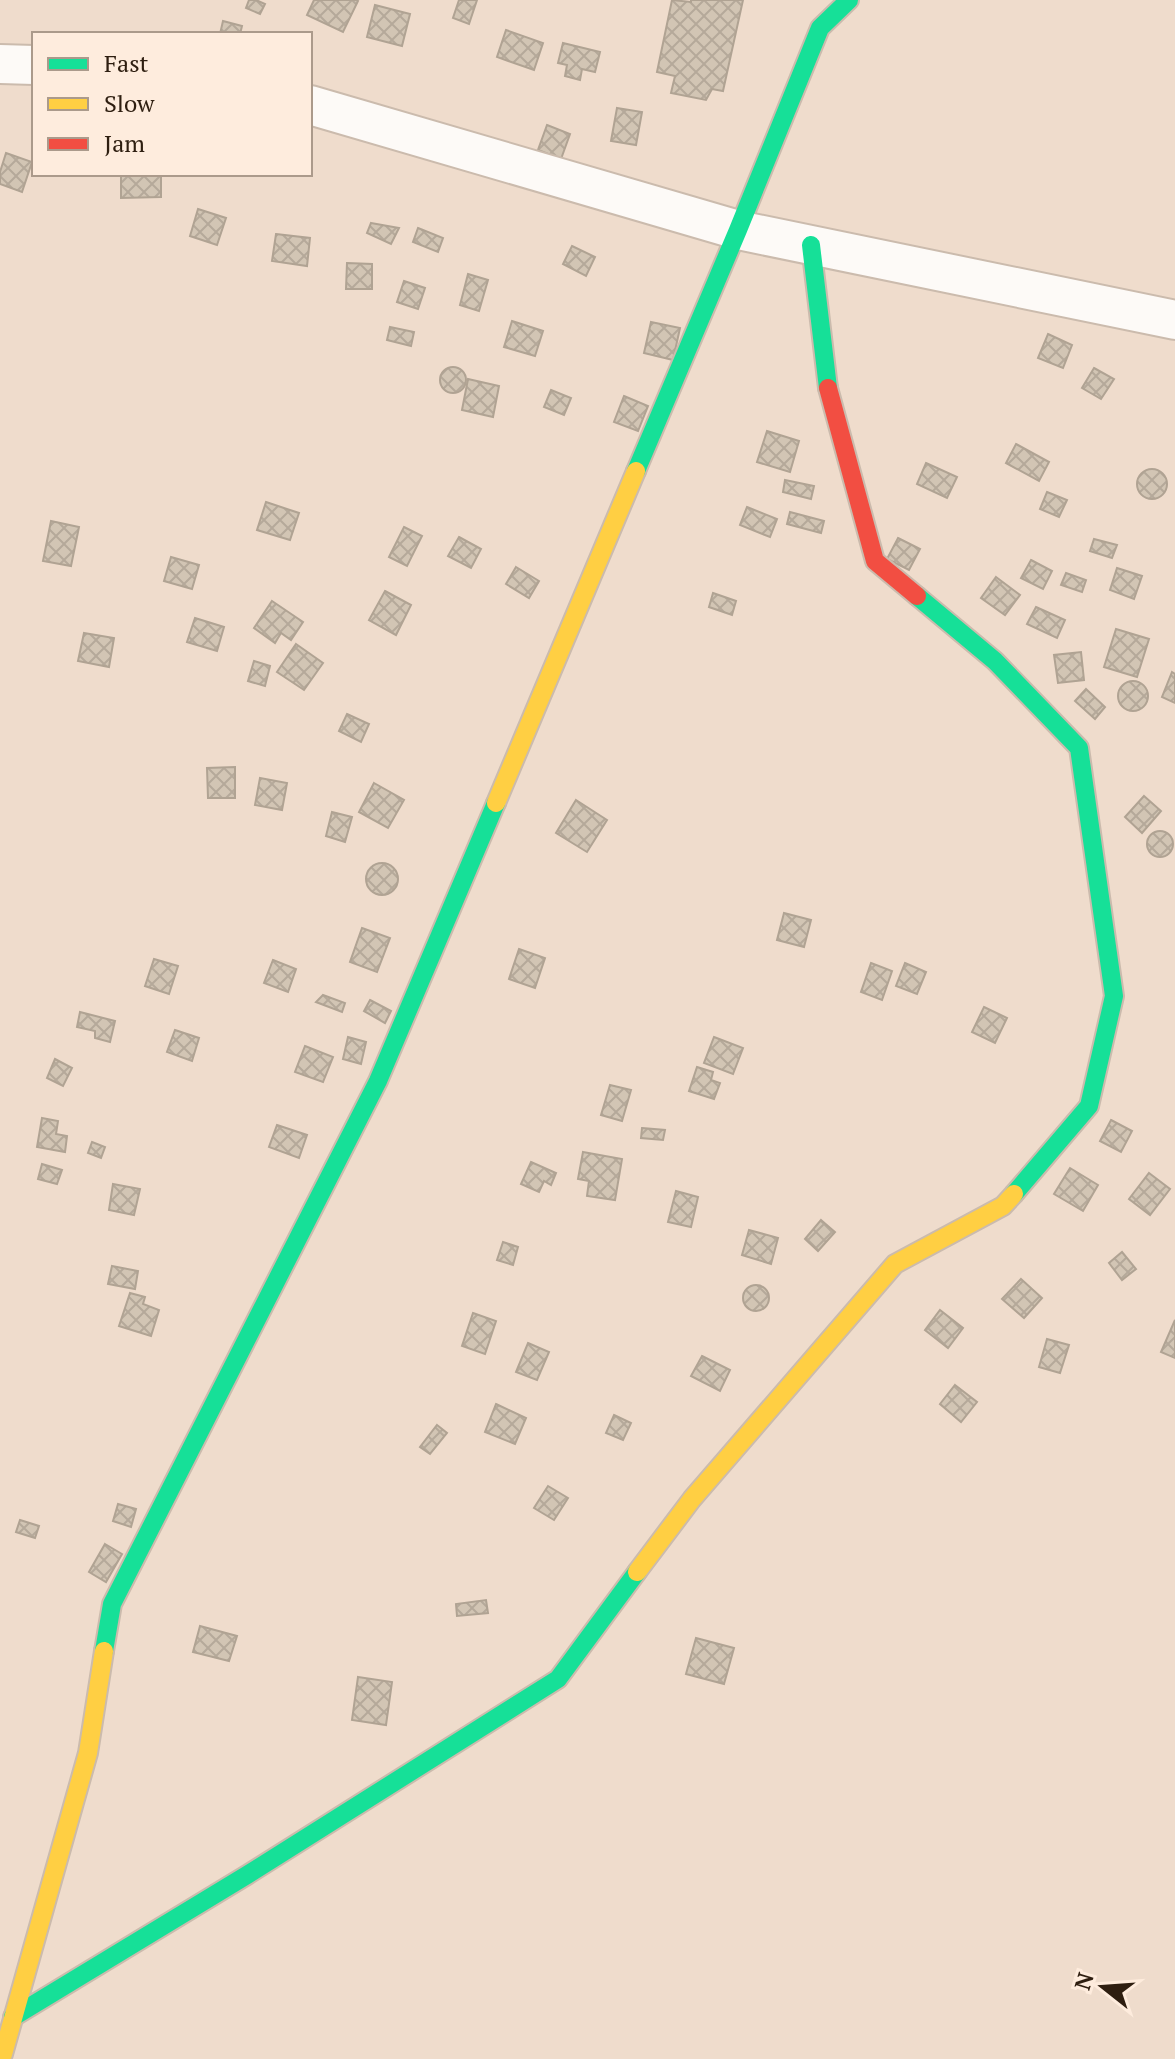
<svg xmlns="http://www.w3.org/2000/svg" width="1175" height="2059" font-family="'PT Serif',serif">
<defs>
<pattern id="building-cross-hatch" width="8" height="8" patternUnits="userSpaceOnUse" patternTransform="scale(2)"><rect width="8" height="8" fill="#d2c5b4"/><path d="M0 0l8 8M0 8l8-8" fill="none" stroke="#b5a99a"/></pattern>
</defs>
<rect width="100%" height="100%" fill="#efdccc"/>
<!-- building -->
<g fill="url(#building-cross-hatch)" stroke="#b0a393" stroke-width="2">
<polygon points="249,0 256,0 265,4 260,14 246,8"/>
<polygon points="314,0 356,0 358,1 343,32 307,15"/>
<polygon points="459,0 477,0 469,24 453,18"/>
<polygon points="672,0 691,2 691,0 743,0 723,91 712,89 706,100 671,93 675,76 657,72"/>
<polygon points="375,5 410,14 402,46 367,37"/>
<polygon points="223,21 242,26 240,34 220,34"/>
<polygon points="506,30 543,43 534,70 497,57"/>
<polygon points="563,43 600,52 595,72 582,69 580,80 565,76 567,65 558,63"/>
<polygon points="617,108 642,112 636,145 611,141"/>
<polygon points="547,125 570,134 561,159 538,150"/>
<polygon points="6,153 32,162 22,192 0,184 0,172"/>
<polygon points="121,174 161,174 161,197 121,198"/>
<polygon points="198,209 226,218 217,245 190,236"/>
<polygon points="371,223 399,228 391,244 367,233"/>
<polygon points="418,228 443,238 438,252 413,242"/>
<polygon points="276,234 310,238 307,266 272,261"/>
<polygon points="572,246 595,257 586,276 563,264"/>
<polygon points="347,263 372,264 372,289 346,289"/>
<polygon points="468,274 488,280 479,311 460,305"/>
<polygon points="404,281 425,288 418,309 397,302"/>
<polygon points="512,321 543,331 535,356 504,347"/>
<polygon points="651,322 680,328 673,360 644,353"/>
<polygon points="390,327 414,332 411,346 387,340"/>
<polygon points="1048,334 1072,345 1063,368 1038,358"/>
<circle cx="453" cy="380" r="13"/>
<polygon points="1094,368 1114,379 1101,399 1082,388"/>
<polygon points="468,379 499,386 493,417 462,410"/>
<polygon points="551,390 571,398 564,415 544,407"/>
<polygon points="624,396 648,406 638,431 614,422"/>
<polygon points="767,431 799,441 790,472 757,462"/>
<polygon points="1016,444 1049,462 1039,481 1006,463"/>
<polygon points="926,463 957,477 947,498 917,484"/>
<circle cx="1152" cy="484" r="15"/>
<polygon points="785,480 814,486 811,499 783,492"/>
<polygon points="1047,492 1067,500 1059,517 1040,509"/>
<polygon points="266,502 299,513 290,540 257,530"/>
<polygon points="747,507 777,519 770,537 740,525"/>
<polygon points="790,512 824,521 821,533 787,524"/>
<polygon points="51,521 79,527 71,566 43,561"/>
<polygon points="404,527 422,536 407,566 389,557"/>
<polygon points="459,537 481,549 471,568 448,556"/>
<polygon points="898,538 920,549 909,570 887,559"/>
<polygon points="1094,539 1117,545 1112,558 1090,551"/>
<polygon points="171,557 199,565 192,589 164,581"/>
<polygon points="1031,560 1052,571 1043,589 1021,578"/>
<polygon points="516,567 539,581 529,598 506,584"/>
<polygon points="1117,568 1142,576 1134,599 1110,590"/>
<polygon points="1066,573 1086,580 1082,592 1061,585"/>
<polygon points="996,577 1020,595 1005,615 981,598"/>
<polygon points="385,591 411,605 396,635 369,620"/>
<polygon points="713,593 736,601 732,615 709,607"/>
<polygon points="272,601 303,622 291,640 281,633 275,643 254,628"/>
<polygon points="1036,607 1065,620 1057,638 1027,624"/>
<polygon points="195,618 224,627 217,651 187,642"/>
<polygon points="1116,629 1149,639 1137,677 1104,667"/>
<polygon points="84,633 114,638 109,667 78,661"/>
<polygon points="296,644 323,663 304,690 277,672"/>
<polygon points="1081,652 1084,680 1058,683 1054,655"/>
<polygon points="254,661 270,666 265,686 248,681"/>
<polygon points="1172,672 1175,674 1175,703 1162,697"/>
<circle cx="1133" cy="696" r="15"/>
<polygon points="1086,689 1105,707 1095,719 1075,701"/>
<polygon points="347,714 369,724 361,742 339,731"/>
<polygon points="235,767 235,798 208,798 207,768"/>
<polygon points="260,778 287,783 282,810 255,805"/>
<polygon points="374,783 404,800 388,828 359,812"/>
<polygon points="1144,796 1161,811 1142,833 1125,817"/>
<polygon points="576,800 607,820 587,852 556,833"/>
<polygon points="332,812 352,817 345,842 326,836"/>
<circle cx="1160" cy="844" r="13"/>
<circle cx="382" cy="879" r="16"/>
<polygon points="784,913 811,920 804,947 777,940"/>
<polygon points="362,928 390,938 377,972 350,962"/>
<polygon points="519,949 545,958 535,988 509,979"/>
<polygon points="154,959 178,966 169,994 145,986"/>
<polygon points="273,960 296,969 288,992 264,983"/>
<polygon points="871,963 892,971 882,1000 861,992"/>
<polygon points="905,963 926,972 917,994 896,986"/>
<polygon points="323,995 345,1003 342,1012 316,1002"/>
<polygon points="370,1000 391,1011 385,1023 364,1011"/>
<polygon points="984,1007 1007,1018 995,1043 972,1032"/>
<polygon points="80,1012 115,1021 110,1042 95,1038 95,1031 77,1027"/>
<polygon points="175,1030 199,1038 192,1061 167,1052"/>
<polygon points="348,1037 366,1042 361,1064 343,1059"/>
<polygon points="714,1037 743,1048 733,1074 704,1063"/>
<polygon points="305,1046 333,1057 323,1082 295,1072"/>
<polygon points="55,1059 72,1068 63,1086 47,1078"/>
<polygon points="697,1067 713,1072 711,1080 720,1083 714,1099 689,1091"/>
<polygon points="610,1085 631,1090 622,1121 601,1115"/>
<polygon points="42,1118 58,1121 56,1134 67,1136 65,1152 37,1147"/>
<polygon points="1111,1120 1132,1131 1121,1152 1100,1141"/>
<polygon points="277,1125 307,1135 299,1158 269,1147"/>
<polygon points="642,1128 665,1130 663,1140 641,1138"/>
<polygon points="92,1142 105,1147 101,1158 88,1153"/>
<polygon points="583,1152 622,1159 615,1200 587,1196 589,1181 578,1179"/>
<polygon points="531,1162 556,1173 551,1185 544,1181 539,1192 521,1184"/>
<polygon points="42,1164 62,1170 57,1184 38,1179"/>
<polygon points="1070,1168 1098,1185 1083,1211 1054,1194"/>
<polygon points="1149,1173 1170,1189 1150,1215 1129,1199"/>
<polygon points="113,1184 140,1189 134,1215 109,1210"/>
<polygon points="676,1191 698,1197 691,1227 668,1222"/>
<polygon points="821,1220 835,1232 818,1251 805,1239"/>
<polygon points="749,1230 778,1238 771,1264 742,1255"/>
<polygon points="503,1242 518,1247 513,1265 497,1260"/>
<polygon points="1122,1252 1136,1269 1122,1280 1109,1263"/>
<polygon points="112,1266 138,1271 135,1289 108,1284"/>
<polygon points="1021,1279 1042,1298 1024,1318 1002,1299"/>
<circle cx="756" cy="1298" r="13"/>
<polygon points="130,1293 145,1297 143,1304 159,1310 151,1336 119,1326"/>
<polygon points="940,1310 963,1328 948,1348 925,1330"/>
<polygon points="473,1313 496,1321 485,1354 462,1346"/>
<polygon points="1175,1320 1175,1358 1161,1352"/>
<polygon points="1047,1339 1069,1345 1060,1373 1039,1367"/>
<polygon points="528,1343 549,1352 537,1380 516,1372"/>
<polygon points="702,1356 730,1370 720,1391 691,1376"/>
<polygon points="955,1385 977,1402 961,1422 940,1404"/>
<polygon points="496,1404 526,1418 515,1444 485,1432"/>
<polygon points="614,1415 631,1423 623,1440 606,1433"/>
<polygon points="437,1425 447,1433 430,1454 420,1447"/>
<polygon points="548,1486 568,1498 554,1520 534,1508"/>
<polygon points="118,1504 136,1509 131,1527 113,1521"/>
<polygon points="20,1520 39,1526 35,1538 16,1532"/>
<polygon points="105,1544 122,1554 106,1582 89,1572"/>
<polygon points="486,1600 488,1613 457,1616 456,1604"/>
<polygon points="200,1626 237,1636 229,1661 193,1652"/>
<polygon points="696,1638 734,1648 724,1684 686,1674"/>
<polygon points="358,1677 392,1682 386,1725 352,1720"/>
</g>
<g fill="none" stroke-linecap="round" stroke-linejoin="round">
<!-- street casing -->
<g stroke="#cbbbad" stroke-width="42">
<g id="street">
<polyline points="0,64 34,65"/>
<polyline points="310,105 738,230 1175,320"/>
</g>
</g>
<!-- fast casing -->
<g stroke="#cbbbad" stroke-width="22">
<g id="fast">
<polyline points="811,245 828,388"/>
<polyline points="636,471 738,230 820,28 849,0"/>
<polyline points="917,596 995,661 1079,748 1114,996 1089,1106 1014,1194"/>
<polyline points="104,1651 112,1604 378,1081 496,803"/>
<polyline points="13,2017 247,1875 558,1679 637,1572"/>
</g>
</g>
<!-- slow casing -->
<g stroke="#cbbbad" stroke-width="22">
<g id="slow">
<polyline points="496,803 636,471"/>
<polyline points="637,1572 692,1499 895,1264 1003,1206 1014,1194"/>
<polyline points="0,2056 3,2054 88,1753 104,1651"/>
</g>
</g>
<!-- jam casing -->
<g stroke="#cbbbad" stroke-width="22">
<polyline id="jam" points="828,388 875,561 917,596"/>
</g>
<!-- street -->
<use href="#street" stroke="#fdfaf7" stroke-width="38"/>
<!-- fast -->
<use href="#fast" stroke="#16e098" stroke-width="18"/>
<!-- slow -->
<use href="#slow" stroke="#ffcf43" stroke-width="18"/>
<!-- jam -->
<use href="#jam" stroke="#f24e42" stroke-width="18"/>
</g>
<!-- legend -->
<rect x="32" y="32" width="280" height="144" fill="#feecdd" stroke="#ab9a8b" stroke-width="2"/>
<rect x="48" y="58" width="40" height="12" fill="#16e098" stroke="#ab9a8b" stroke-width="2"/>
<text x="104" y="72" font-size="24" fill="#2e1e10">Fast</text>
<rect x="48" y="98" width="40" height="12" fill="#ffcf43" stroke="#ab9a8b" stroke-width="2"/>
<text x="104" y="112" font-size="24" fill="#2e1e10">Slow</text>
<rect x="48" y="138" width="40" height="12" fill="#f24e42" stroke="#ab9a8b" stroke-width="2"/>
<text x="104" y="152" font-size="24" fill="#2e1e10">Jam</text>
<!-- north arrow -->
<g transform="translate(1103 1987) rotate(287)" stroke="#feecdd" stroke-width="6" paint-order="stroke">
<path d="M0-6L14 30L0 20L-14 30Z" fill="#2e1e10"/>
<text y="-12" font-size="22" font-weight="bold" text-anchor="middle" fill="#2e1e10">N</text>
</g>
</svg>
